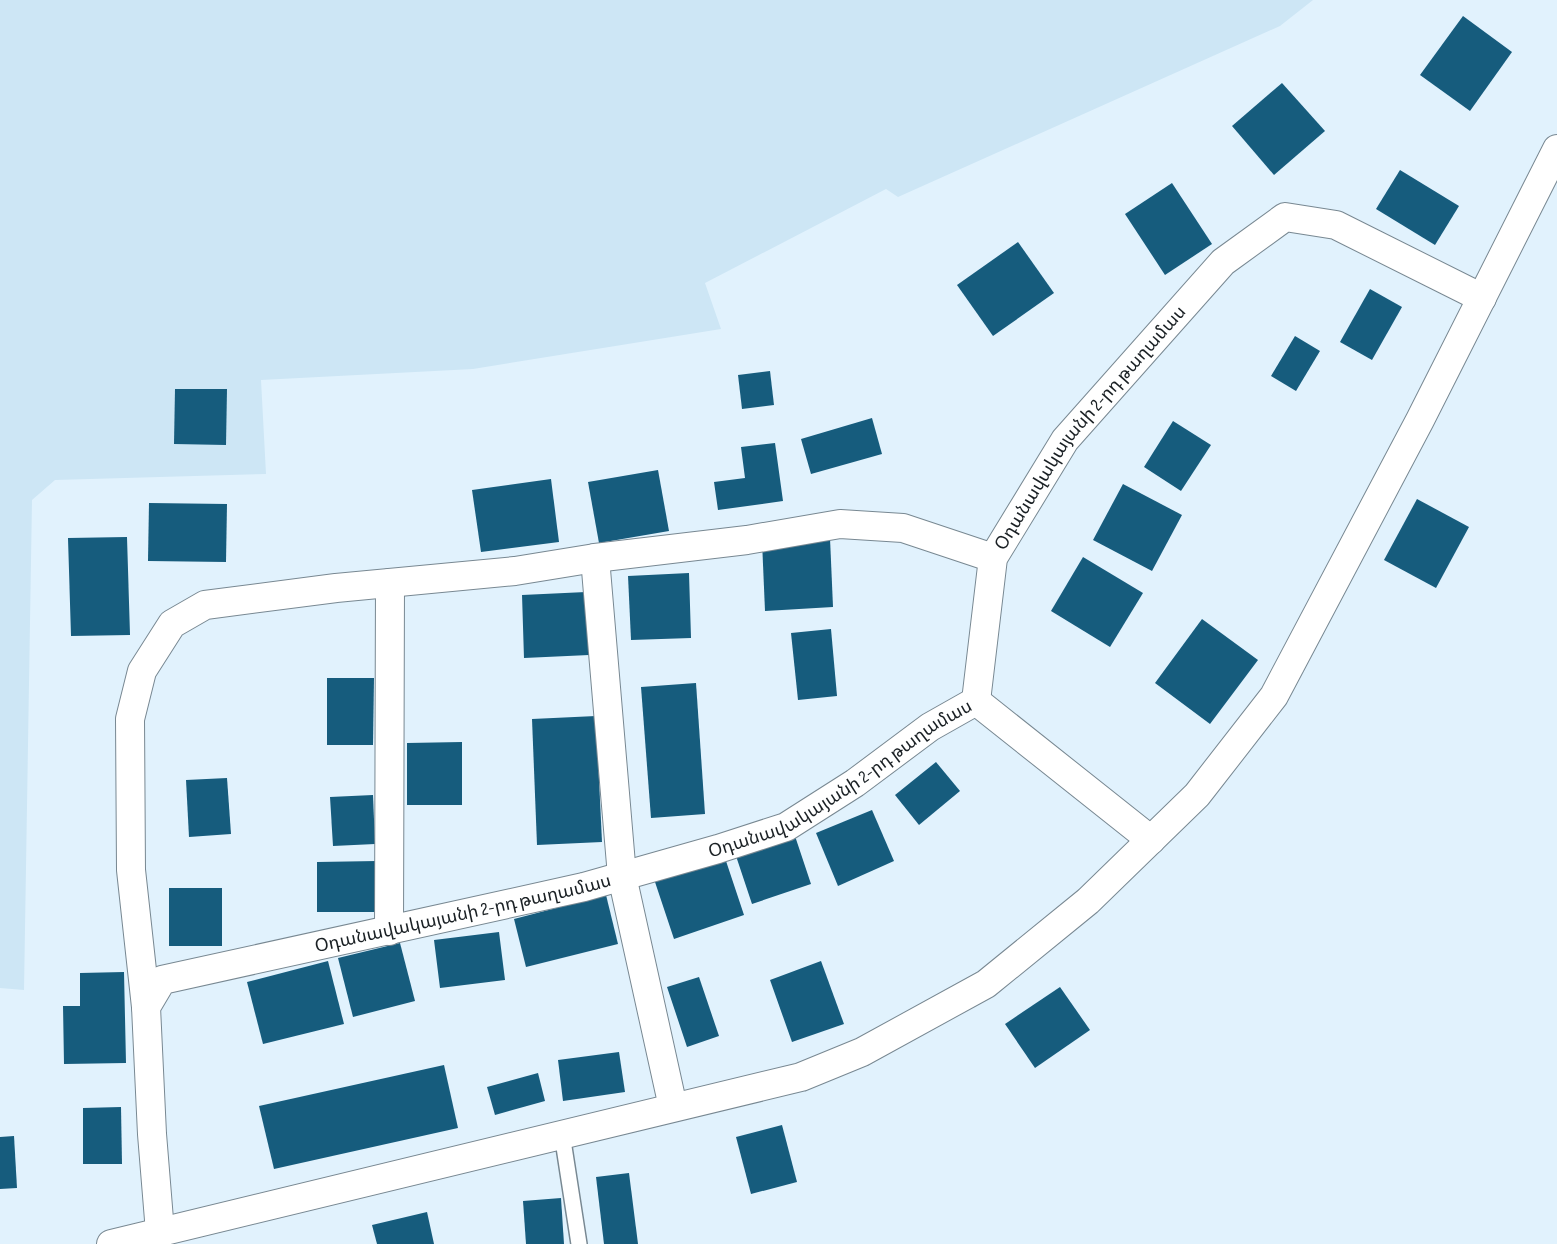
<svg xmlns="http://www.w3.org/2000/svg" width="1557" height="1244" font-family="'Sofia Sans Condensed','Noto Sans Armenian',sans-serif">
<rect width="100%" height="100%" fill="#e1f2fd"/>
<!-- built -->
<polygon fill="#cde6f5" points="0,0 1313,0 1280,26 898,197 886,189 705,283 721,329 473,369 261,380 266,474 55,480 32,500 24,990 0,988"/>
<!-- building -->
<g fill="#165c7d">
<polygon points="1463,16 1512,52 1470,111 1420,75"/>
<polygon points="1282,83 1325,131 1274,175 1232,126"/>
<polygon points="1400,170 1459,206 1435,245 1376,209"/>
<polygon points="1172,183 1212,244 1165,275 1125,214"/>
<polygon points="1018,242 1054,293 993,336 957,285"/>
<polygon points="1370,289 1402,307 1372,360 1340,342"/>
<polygon points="1295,336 1320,351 1296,391 1271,376"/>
<polygon points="770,371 774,405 742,409 738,375"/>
<polygon points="175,389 227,389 226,445 174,444"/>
<polygon points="872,418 882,454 811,474 801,439"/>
<polygon points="1173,421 1211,445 1181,491 1144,467"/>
<polygon points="775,443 783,501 718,510 714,482 745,478 741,447"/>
<polygon points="658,470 669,531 599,543 588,482"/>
<polygon points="551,479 559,542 481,552 472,490"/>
<polygon points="1123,484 1182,515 1152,571 1093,540"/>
<polygon points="1417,499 1469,527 1436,588 1384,560"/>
<polygon points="149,503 227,504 226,562 148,561"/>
<polygon points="127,537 130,635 71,636 68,538"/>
<polygon points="830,538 833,607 765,611 762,541"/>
<polygon points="1083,557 1143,593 1110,647 1051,611"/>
<polygon points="689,573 691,638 631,640 628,576"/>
<polygon points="586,592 589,655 524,658 522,595"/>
<polygon points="1202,619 1258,660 1210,724 1155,683"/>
<polygon points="831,629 837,696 798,700 791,633"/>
<polygon points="327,678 374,678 373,745 327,745"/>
<polygon points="696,683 705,814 651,818 641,687"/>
<polygon points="596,716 602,842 537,845 532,719"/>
<polygon points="462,742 462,805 407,805 407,743"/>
<polygon points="936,762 960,791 919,825 895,795"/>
<polygon points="227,778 231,834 189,837 186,780"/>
<polygon points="373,795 375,844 333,846 330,797"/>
<polygon points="872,810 894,861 838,886 816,833"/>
<polygon points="794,833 811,884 752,904 735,853"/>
<polygon points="725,858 744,915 674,939 655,882"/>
<polygon points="377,861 377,912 317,912 317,862"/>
<rect x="169" y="888" width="53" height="58"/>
<polygon points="606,895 618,944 526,967 514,919"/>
<polygon points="499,932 505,980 440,988 434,940"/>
<polygon points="400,943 415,1001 353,1017 338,958"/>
<polygon points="328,961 344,1024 263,1044 247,982"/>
<polygon points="821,961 844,1024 792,1042 770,980"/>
<polygon points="124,972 126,1063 64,1064 63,1006 80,1006 80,973"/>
<polygon points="699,977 719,1036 687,1047 667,987"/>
<polygon points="1060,987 1090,1030 1035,1068 1005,1024"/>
<polygon points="619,1052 625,1092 563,1101 558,1060"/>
<polygon points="444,1065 458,1128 274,1169 259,1106"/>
<polygon points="538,1073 545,1101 495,1115 487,1087"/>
<polygon points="121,1107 122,1164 83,1164 83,1108"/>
<polygon points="782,1125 797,1182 751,1194 736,1137"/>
<polygon points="14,1136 17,1188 0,1189 0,1137"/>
<polygon points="629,1173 638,1244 604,1244 596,1177"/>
<polygon points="561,1198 564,1244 526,1244 523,1201"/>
<polygon points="427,1212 434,1244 377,1244 372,1225"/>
</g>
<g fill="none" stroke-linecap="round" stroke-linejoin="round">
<!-- service casing -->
<g stroke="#788892" stroke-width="18">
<polyline id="service" points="562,1134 579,1244"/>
</g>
<!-- minor casing -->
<g stroke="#788892" stroke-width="30">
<g id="minor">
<polyline points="595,558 622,876 673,1107"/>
<polyline points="976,701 1151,840"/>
<polyline points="389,931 390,583"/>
<polyline points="146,1007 131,870 130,719 142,671 172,624 205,605 336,588 515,571 595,558 747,540 840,524 903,528 993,558"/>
<path id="s1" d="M 160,1232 L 152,1134 L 146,1007 L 162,980 L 584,887 L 718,849 L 786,827 L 855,783 L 930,727 L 976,701 L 993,558 L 1065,440 L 1223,262 L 1285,217 L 1336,225 L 1482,298"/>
</g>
</g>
<!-- secondary casing -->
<g stroke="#788892" stroke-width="30">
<polyline id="secondary" points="111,1244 801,1077 862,1052 986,984 1088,901 1197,795 1274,696 1420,420 1557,149"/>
</g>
<!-- service -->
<use href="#service" stroke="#fff" stroke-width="15"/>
<!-- minor -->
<use href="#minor" stroke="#fff" stroke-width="28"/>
<!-- secondary -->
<use href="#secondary" stroke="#fff" stroke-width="28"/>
</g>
<g text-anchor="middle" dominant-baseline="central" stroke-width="5" stroke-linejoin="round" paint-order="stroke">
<!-- street labels -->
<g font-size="18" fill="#1a2024" stroke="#fcfcfc">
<text stroke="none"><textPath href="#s1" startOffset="1435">Օդանավակայանի 2-րդ թաղամաս</textPath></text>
<text stroke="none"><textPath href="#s1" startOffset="970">Օդանավակայանի 2-րդ թաղամաս</textPath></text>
<text stroke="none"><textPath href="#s1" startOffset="565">Օդանավակայանի 2-րդ թաղամաս</textPath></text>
</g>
</g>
</svg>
